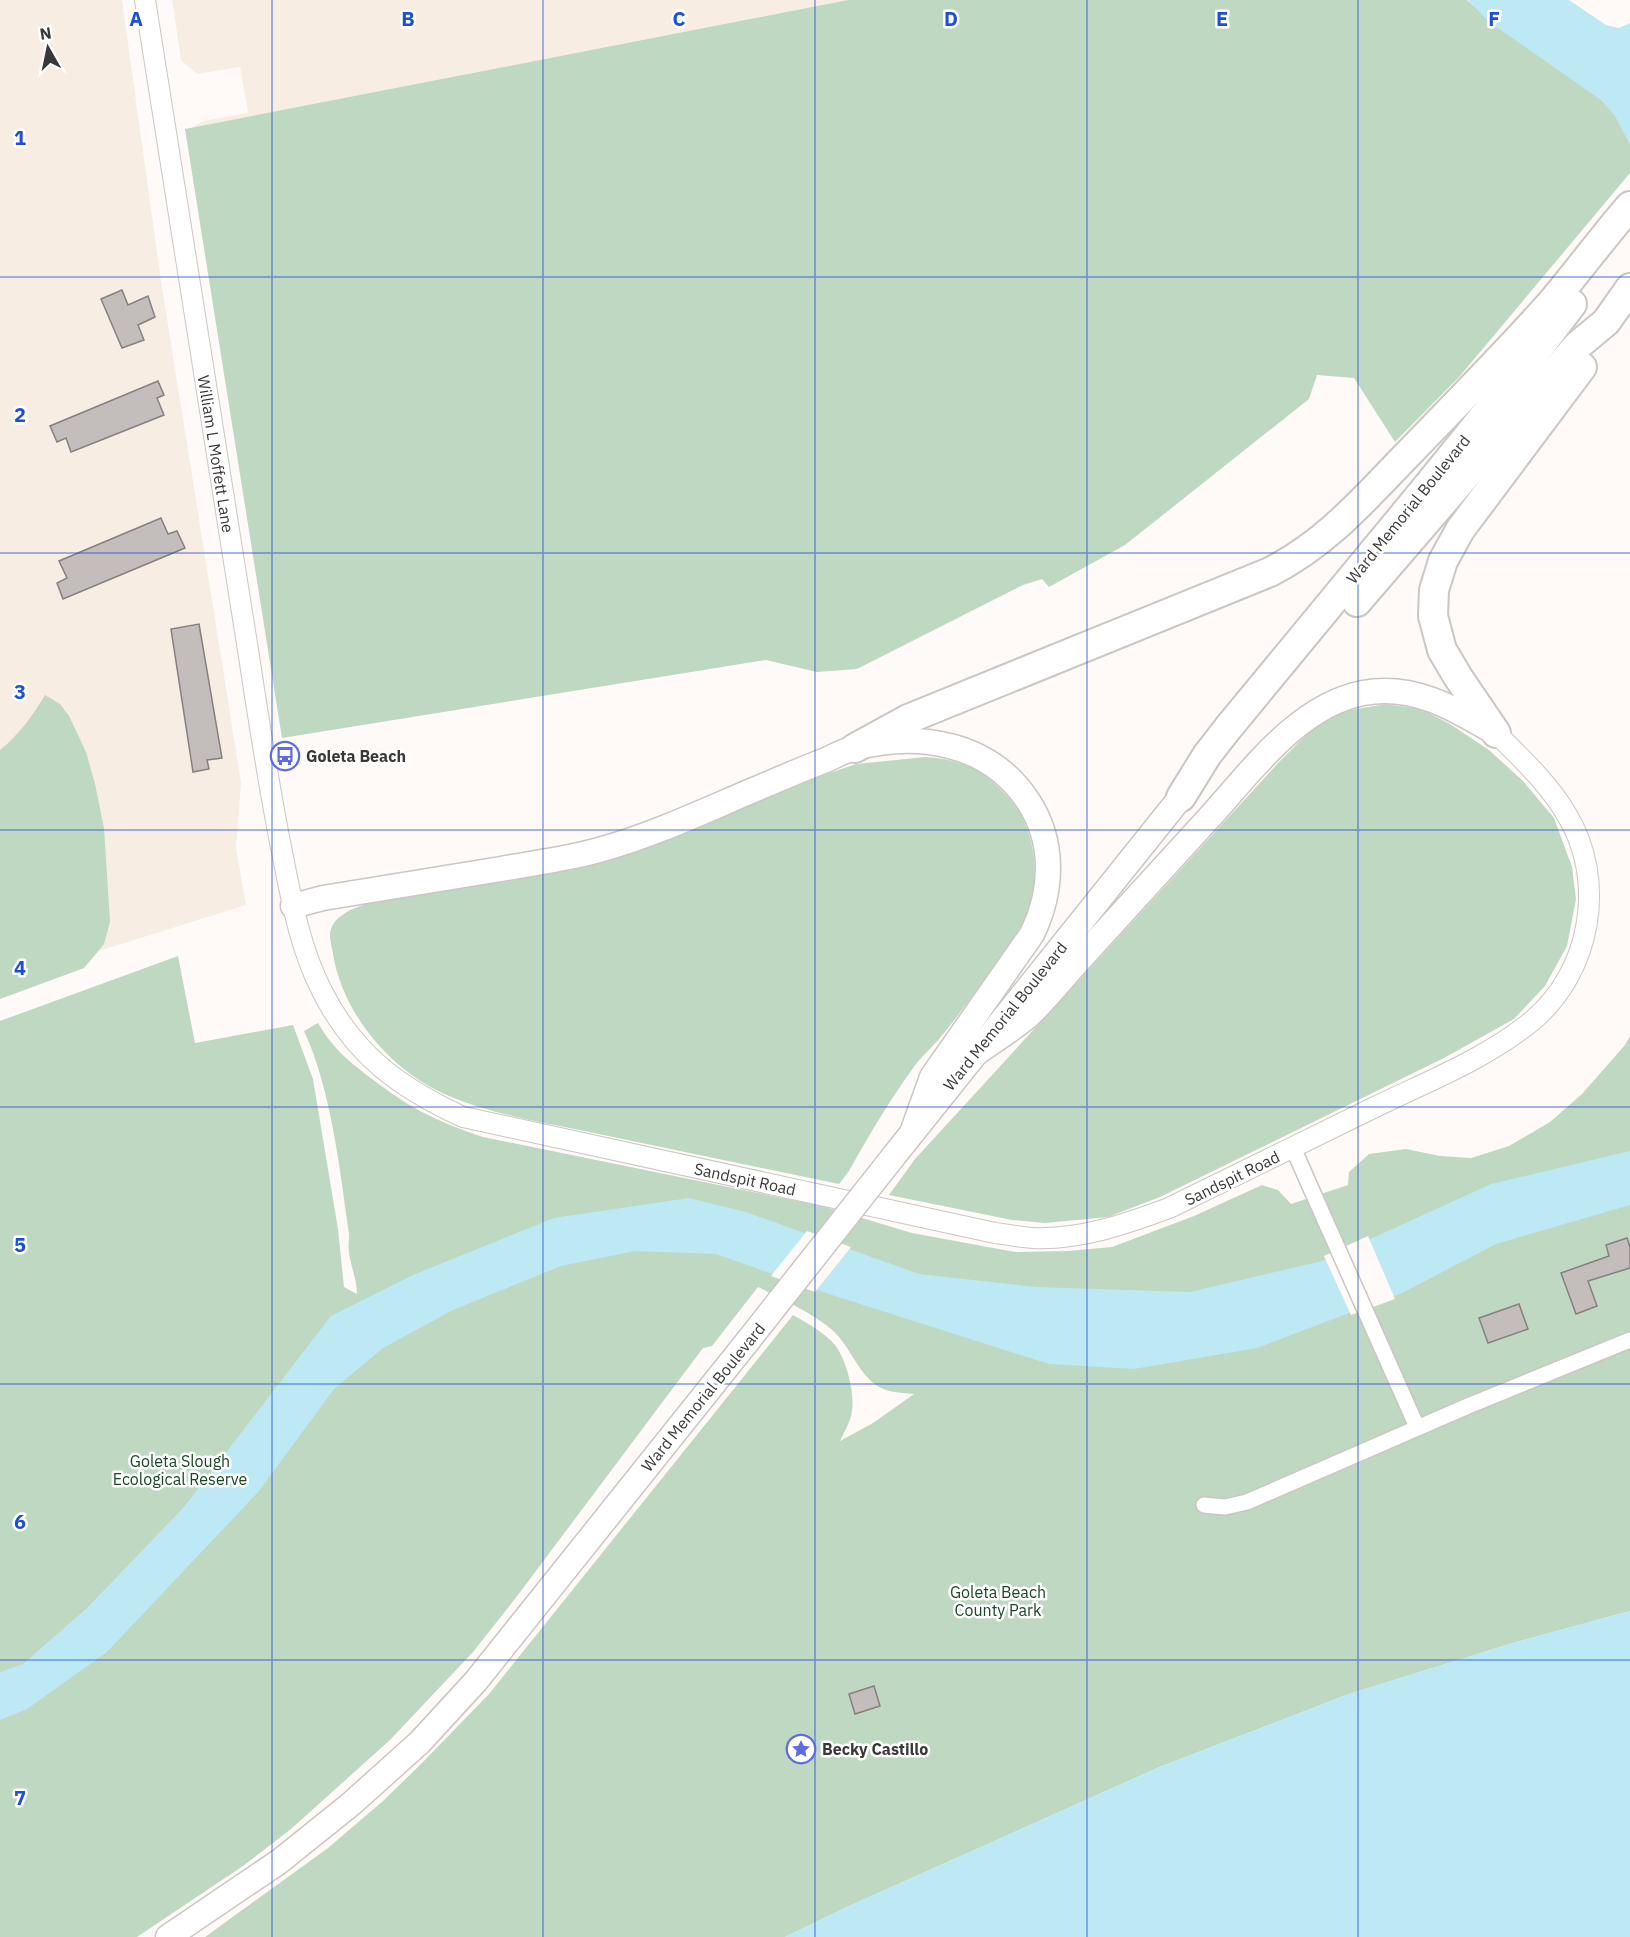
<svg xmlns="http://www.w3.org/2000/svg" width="1630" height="1937" font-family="'IBM Plex Sans',sans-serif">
<rect width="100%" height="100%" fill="#fffaf7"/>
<!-- built -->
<g fill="#f8ede3">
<polygon points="0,0 122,0 161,281 241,782 236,848 246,905 99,951 84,968 0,999"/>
<polygon points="172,0 848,0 191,128 204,121 248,113 240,67 197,74 181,60"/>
</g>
<!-- green -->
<g fill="#bed8c1">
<polygon points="848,0 1467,0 1493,22 1587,82 1630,133 1630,173 1460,376 1395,442 1354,378 1317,375 1309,399 1125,545 1049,587 1042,579 1023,585 857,669 817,672 766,660 282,738 185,129"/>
<path d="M 45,695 L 60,704 L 69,716 L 86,752 L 95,784 L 104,828 L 110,922 L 104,944 L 84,968 L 0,999 L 0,750 C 20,734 32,716 45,695 Z"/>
<polygon points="1386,704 1421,709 1450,724 1489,750 1523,781 1554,818 1572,867 1576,899 1567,946 1545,986 1514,1019 1444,1058 1160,1197 1108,1217 1045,1223 1012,1220 889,1195 915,1159 1279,762 1311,730 1345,711"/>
<path d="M 926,757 C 964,760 983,769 1009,798 C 1037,830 1043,884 1023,922 C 1015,938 1003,952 993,967 C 977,990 961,1012 944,1033 C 934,1046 920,1057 911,1071 C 888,1103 868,1137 849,1171 L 839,1184 C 757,1167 675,1150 594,1133 C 547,1123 493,1115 449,1096 C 392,1072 343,1015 333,954 C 332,948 330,941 330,936 C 330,916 354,908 369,903 L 561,870 L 632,852 L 818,777 L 856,764 Z"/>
<path d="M 178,956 L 195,1043 L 293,1025 L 313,1079 L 338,1229 L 344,1287 L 357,1294 C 357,1280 351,1267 349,1253 C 348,1247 349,1241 349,1234 C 340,1171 331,1088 304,1031 L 318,1023 C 332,1047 346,1059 368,1076 C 408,1107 435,1121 483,1137 L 822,1206 L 912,1233 L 1015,1252 L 1068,1251 L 1112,1247 L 1194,1216 L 1262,1185 L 1278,1190 L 1291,1204 L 1348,1185 L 1349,1172 L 1369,1154 L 1406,1149 L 1440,1156 L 1471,1158 L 1509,1146 L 1550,1122 L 1582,1094 L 1625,1045 L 1630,1036 L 1630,1611 L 1513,1643 L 1349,1694 L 1162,1766 L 847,1907 L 785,1937 L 205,1937 L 328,1848 L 383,1801 L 421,1764 L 489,1694 L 793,1315 C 807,1323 824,1332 835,1345 C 846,1359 855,1392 852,1411 C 851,1421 844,1432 840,1441 L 873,1423 L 914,1394 C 906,1393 895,1393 886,1390 C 859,1381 852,1346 831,1329 C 809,1311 783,1300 758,1287 L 712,1346 L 703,1348 L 518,1595 L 473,1652 L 390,1740 L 291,1829 L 243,1866 L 137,1937 L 0,1937 L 0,1021 Z"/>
</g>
<!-- water -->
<g fill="#bde9f5">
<polygon points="1468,0 1569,0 1606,25 1619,28 1630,23 1630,145 1615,116 1601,100 1488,21"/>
<polygon points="1630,1151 1630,1205 1496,1244 1402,1293 1257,1348 1134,1369 1049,1364 832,1295 716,1254 635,1251 561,1266 453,1310 383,1348 334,1389 259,1491 107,1652 27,1709 0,1720 0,1672 23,1664 87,1608 184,1507 331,1316 413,1275 554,1218 689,1198 746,1212 919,1274 1036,1287 1190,1292 1322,1261 1491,1184"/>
<polygon points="1630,1611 1630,1937 785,1937 847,1907 1162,1766 1349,1694 1513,1643"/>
</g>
<!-- pier -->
<g fill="#fffaf7">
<polygon points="807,1231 851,1247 815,1292 771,1276"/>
<polygon points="1368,1236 1395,1299 1351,1315 1324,1256"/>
</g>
<!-- building -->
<g fill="#c3bdbc" stroke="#86807f" stroke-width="1.5">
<polygon points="122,290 128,305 148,296 155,317 138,325 144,340 122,348 101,299"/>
<polygon points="158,381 164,395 157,398 164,415 71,452 66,438 57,442 50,426"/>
<polygon points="161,518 168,534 177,531 185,548 63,599 57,583 67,578 59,561"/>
<polygon points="199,624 222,758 207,760 209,769 193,772 171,629"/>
<polygon points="1627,1238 1630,1247 1630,1268 1588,1281 1597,1306 1576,1314 1561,1273 1609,1256 1606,1245"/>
<polygon points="1519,1304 1528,1329 1488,1343 1479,1318"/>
<polygon points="874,1686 880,1706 855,1714 849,1694"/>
</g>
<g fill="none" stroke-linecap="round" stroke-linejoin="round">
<!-- minor casing -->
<g stroke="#cbc6c2" stroke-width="18">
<g id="minor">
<polyline points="1293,1148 1417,1427"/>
<polyline points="1204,1505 1225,1507 1247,1502 1468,1406 1630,1340"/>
</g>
</g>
<!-- tertiary casing -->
<g stroke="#cbc6c2" stroke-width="22">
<path id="tertiary" d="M 145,0 C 180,217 213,434 248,650 C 258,716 268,782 281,847 C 291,897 299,946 322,991 C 354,1055 400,1088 463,1117 L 995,1233 C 1008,1235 1020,1237 1033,1238 C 1080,1240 1126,1224 1169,1208 C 1237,1175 1305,1141 1373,1108 C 1426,1082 1486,1059 1532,1021 C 1591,972 1607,881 1567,815 C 1549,784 1522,759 1496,733"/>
</g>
<!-- primary casing -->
<g stroke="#cbc6c2" stroke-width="27">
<g id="primary">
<path d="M 293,906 L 323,898 C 382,888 442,879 501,869 C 534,863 567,859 599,850 C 655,835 710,808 763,786 C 784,777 805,768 826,760 C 835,756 845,750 855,748 C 919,731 990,743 1028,801 C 1055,842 1053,891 1032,934 L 932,1077 L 913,1130"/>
<path d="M 975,1054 C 992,1042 1011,1030 1027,1017 C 1047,999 1064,976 1082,957 C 1124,911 1166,865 1208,819 C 1251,772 1297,706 1363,693 C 1413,684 1452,707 1494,732"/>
<polyline points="893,1157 1181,797"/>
<polyline points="168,1937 280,1861 351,1804 420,1742 476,1681 747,1342"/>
</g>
</g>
<!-- motorway casing -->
<g stroke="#cbc6c2" stroke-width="32">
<g id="motorway">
<polyline points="1357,602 1577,346 1606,322 1630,288"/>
<polyline points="1496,733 1458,677 1442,650 1433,616 1434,590 1443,561 1460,530 1582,367"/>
<path d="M 855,748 L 908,719 L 1270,572 C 1328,542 1363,500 1408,454 C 1456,404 1506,354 1552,302 C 1579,270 1603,237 1630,206"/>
<polyline points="1181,797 1207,755 1228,728 1430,483 1531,358 1572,304"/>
</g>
</g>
<!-- minor -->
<use href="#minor" stroke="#fff" stroke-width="15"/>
<!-- tertiary -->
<use href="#tertiary" stroke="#fff" stroke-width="20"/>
<!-- primary -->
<use href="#primary" stroke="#fff" stroke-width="24"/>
<!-- motorway -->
<use href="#motorway" stroke="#fff" stroke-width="28"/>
<!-- primary-bridge casing -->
<g stroke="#cbc6c2" stroke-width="27" stroke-linecap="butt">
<polyline id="primary-bridge" points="747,1342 893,1157"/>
</g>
<!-- primary-bridge -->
<use href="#primary-bridge" stroke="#fff" stroke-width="24"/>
</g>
<!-- grid -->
<path fill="none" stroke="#1d4ed8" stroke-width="1.5" stroke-opacity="0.55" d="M 272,0 L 272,1937M 543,0 L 543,1937M 815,0 L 815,1937M 1087,0 L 1087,1937M 1358,0 L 1358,1937M 0,277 L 1630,277M 0,553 L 1630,553M 0,830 L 1630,830M 0,1107 L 1630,1107M 0,1384 L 1630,1384M 0,1660 L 1630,1660"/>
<!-- icons -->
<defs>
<g id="bus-ring" transform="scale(1.5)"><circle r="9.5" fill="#fff" stroke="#5d6ce3" stroke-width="1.5"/><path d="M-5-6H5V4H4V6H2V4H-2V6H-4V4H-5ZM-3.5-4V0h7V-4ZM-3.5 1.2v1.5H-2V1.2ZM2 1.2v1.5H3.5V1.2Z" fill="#5d6ce3"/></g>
<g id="sight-ring" transform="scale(1.5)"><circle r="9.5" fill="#fff" stroke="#5d6ce3" stroke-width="1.5"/><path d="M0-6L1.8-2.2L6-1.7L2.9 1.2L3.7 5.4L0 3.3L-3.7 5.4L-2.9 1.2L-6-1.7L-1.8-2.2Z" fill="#5d6ce3"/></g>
</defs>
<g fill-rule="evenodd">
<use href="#bus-ring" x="285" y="756"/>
<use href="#sight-ring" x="801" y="1749"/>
</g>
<g text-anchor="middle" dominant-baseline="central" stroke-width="5" stroke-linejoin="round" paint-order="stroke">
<!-- street labels -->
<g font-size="16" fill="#3a3837" stroke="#fff">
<text transform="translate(216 454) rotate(81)">William L Moffett Lane</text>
<text transform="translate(1408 509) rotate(-51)">Ward Memorial Boulevard</text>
<text transform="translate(1005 1016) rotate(-51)">Ward Memorial Boulevard</text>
<text transform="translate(1232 1178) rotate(-26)">Sandspit Road</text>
<text transform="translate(745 1179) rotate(12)">Sandspit Road</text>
<text transform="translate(703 1397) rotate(-51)">Ward Memorial Boulevard</text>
</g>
<!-- poi labels -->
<g font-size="16" font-weight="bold" fill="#3a3837" stroke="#fff" text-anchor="start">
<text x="306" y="756">Goleta Beach</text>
<text x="822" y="1749">Becky Castillo</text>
</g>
<!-- park labels -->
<g font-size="16" fill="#194623" stroke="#fff">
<text x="180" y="1461">Goleta Slough<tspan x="180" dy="18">Ecological Reserve</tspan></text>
<text x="998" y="1592">Goleta Beach<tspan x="998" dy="18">County Park</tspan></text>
</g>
</g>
<g font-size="20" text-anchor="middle" font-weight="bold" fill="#1d4ed8" stroke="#fff" stroke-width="5" stroke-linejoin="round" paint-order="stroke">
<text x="136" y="26">A</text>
<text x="408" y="26">B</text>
<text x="679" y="26">C</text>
<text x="951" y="26">D</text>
<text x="1222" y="26">E</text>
<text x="1494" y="26">F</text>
<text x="20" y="145">1</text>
<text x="20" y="422">2</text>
<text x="20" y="699">3</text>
<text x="20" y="975">4</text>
<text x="20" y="1252">5</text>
<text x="20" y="1529">6</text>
<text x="20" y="1805">7</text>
</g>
<!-- north arrow -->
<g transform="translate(48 48) rotate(351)" stroke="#ffffff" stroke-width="4.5" paint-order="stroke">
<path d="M0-4.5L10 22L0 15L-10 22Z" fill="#3a3837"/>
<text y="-9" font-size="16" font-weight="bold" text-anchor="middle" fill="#3a3837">N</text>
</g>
</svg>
